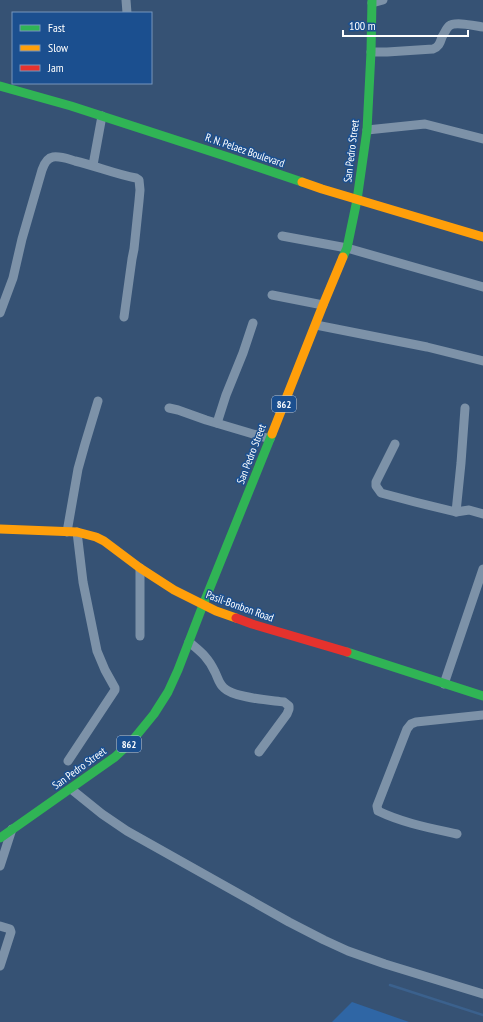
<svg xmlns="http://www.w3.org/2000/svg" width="483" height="1022" font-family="'PT Sans Narrow',sans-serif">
<rect width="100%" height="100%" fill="#365274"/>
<!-- green -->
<polygon fill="#2f66a5" points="352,1002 409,1022 332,1022"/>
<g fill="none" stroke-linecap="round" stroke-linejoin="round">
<!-- stream -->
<polyline stroke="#3b618d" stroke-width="2.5" points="390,985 483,1015"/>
<!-- street -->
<g stroke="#7d92a8" stroke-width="9">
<polyline points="126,0 127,13"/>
<polyline points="372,3 383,0"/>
<path d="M 371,52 L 387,52 L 433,49 C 439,47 440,43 442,37 C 444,34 446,29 449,26 C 455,21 475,26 483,27"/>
<polyline points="367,130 425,124 483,139"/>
<polyline points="93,165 102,116"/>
<polyline points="282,236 347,248 483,287"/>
<polyline points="272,295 323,305"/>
<path d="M 0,313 L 13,278 L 22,239 L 42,170 C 44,164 47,158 53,157 C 61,156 68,159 75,161 C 96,166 115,174 136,178 L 139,180 L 140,190 L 139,201 L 134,249 L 132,259 L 124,317"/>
<polyline points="316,325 427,347 483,361"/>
<polyline points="169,408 178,410 206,420 270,439"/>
<polyline points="217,423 226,395 243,353 253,323"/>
<polyline points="395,444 376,482 376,486 381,493 415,502 456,512 469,510 483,514"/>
<polyline points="456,512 461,463 465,408"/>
<polyline points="67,532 78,469 85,444 98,401"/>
<polyline points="140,636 140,568"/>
<path d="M 189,642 C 201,652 208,657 215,672 C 218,678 219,684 224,688 C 234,698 269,700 284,702 L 289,706 L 289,709 L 287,714 L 259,752"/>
<polyline points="444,684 483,569"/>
<polyline points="68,761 115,690 115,688 105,670 97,651 83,582 77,532"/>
<polyline points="71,789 102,814 127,831 289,922 324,940 348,951 385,964 483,994"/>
<path d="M 457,834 C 430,828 403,823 378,811 L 377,806 L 407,729 L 411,724 L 416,722 L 483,715"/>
<polyline points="0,866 12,829"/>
<polyline points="0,926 10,929 11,932 0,966"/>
</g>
<!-- fast -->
<g stroke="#30b455" stroke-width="9">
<polyline points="0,86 71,106 228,157 302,182"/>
<polyline points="343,257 347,248 357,200 367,130 371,52 372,0"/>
<polyline points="347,652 483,696"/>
<polyline points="0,838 115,757 132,741 154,714 168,692 178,670 203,605 272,434"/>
</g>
<!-- slow -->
<g stroke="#ff9f0a" stroke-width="9">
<polyline points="302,182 322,189 483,237"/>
<polyline points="272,434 323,305 343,257"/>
<polyline points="0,529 77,532 96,537 104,541 140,568 174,590 216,611 236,618"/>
</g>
<!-- jam -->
<polyline stroke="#e5322d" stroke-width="9" points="236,618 252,624 347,652"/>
</g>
<g text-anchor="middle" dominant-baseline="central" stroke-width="3" stroke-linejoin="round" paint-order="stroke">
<!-- shield labels -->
<g fill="#1b4f8f" stroke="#bbcadd" stroke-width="1">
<rect x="272" y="396" width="24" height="16" rx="3"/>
<rect x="117" y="736" width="24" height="16" rx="3"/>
</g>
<g font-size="10" font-weight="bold" fill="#fff">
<text x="284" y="404">862</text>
<text x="129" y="744">862</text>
</g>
<!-- street labels -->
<g font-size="11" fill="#fff" stroke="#1b4f8f">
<text transform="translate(245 150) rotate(19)">R. N. Pelaez Boulevard</text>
<text transform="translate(351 151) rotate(-83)">San Pedro Street</text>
<text transform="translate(251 454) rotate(-69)">San Pedro Street</text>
<text transform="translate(240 606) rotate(20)">Pasil-Bonbon Road</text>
<text transform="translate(79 768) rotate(-36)">San Pedro Street</text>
</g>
</g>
<!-- legend -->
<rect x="12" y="12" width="140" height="72" fill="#1b4f8f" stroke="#7695bc"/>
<rect x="20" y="25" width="20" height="6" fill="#30b455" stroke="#7695bc"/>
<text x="48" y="32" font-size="12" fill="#ffffff">Fast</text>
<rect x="20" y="45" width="20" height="6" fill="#ff9f0a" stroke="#7695bc"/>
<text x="48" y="52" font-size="12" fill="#ffffff">Slow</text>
<rect x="20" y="65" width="20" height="6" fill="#e5322d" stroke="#7695bc"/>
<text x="48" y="72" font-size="12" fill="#ffffff">Jam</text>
<!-- scale -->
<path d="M343 30v6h125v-6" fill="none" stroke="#ffffff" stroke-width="2"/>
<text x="349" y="30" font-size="12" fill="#ffffff" stroke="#1b4f8f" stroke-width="3" paint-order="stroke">100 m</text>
</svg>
